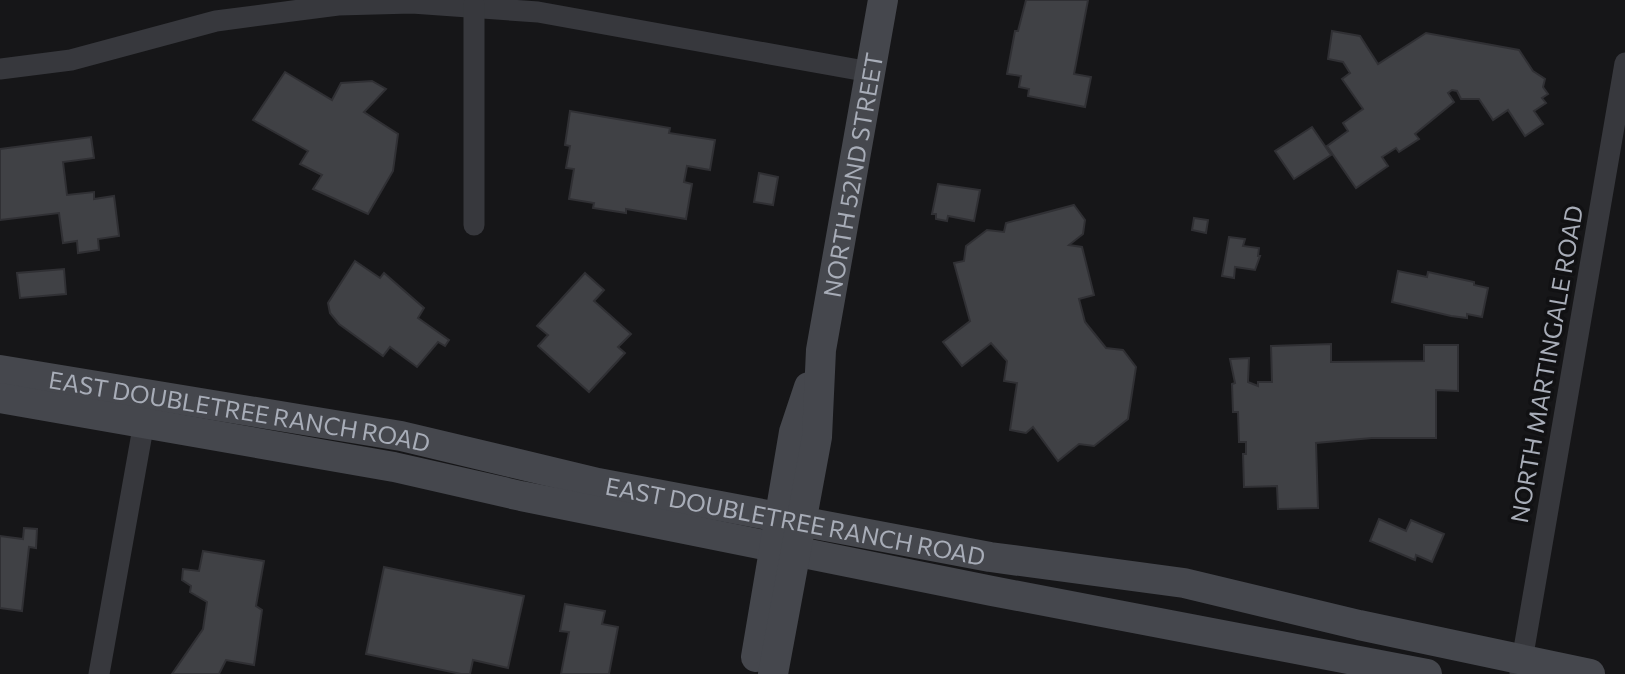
<svg xmlns="http://www.w3.org/2000/svg" width="1625" height="674" font-family="Commissioner,sans-serif">
<rect width="100%" height="100%" fill="#161618"/>
<!-- building -->
<g fill="#404145" stroke="#303034" stroke-width="2">
<polygon points="1026,0 1088,0 1074,74 1091,77 1085,107 1028,96 1029,89 1019,87 1021,76 1007,74 1015,31 1018,31"/>
<polygon points="1332,31 1360,36 1378,64 1426,33 1519,50 1533,71 1545,79 1543,87 1548,94 1542,98 1546,103 1534,111 1543,124 1525,136 1508,110 1493,120 1479,99 1461,99 1457,91 1452,90 1448,93 1454,102 1415,134 1419,139 1399,152 1396,148 1382,157 1388,166 1356,188 1327,146 1348,131 1343,123 1363,109 1342,79 1350,73 1343,62 1328,59"/>
<polygon points="285,72 332,100 341,83 372,81 386,89 364,112 398,134 393,171 368,214 313,189 322,175 300,164 308,151 253,120"/>
<polygon points="570,111 670,128 669,133 715,140 710,170 687,166 684,182 692,184 686,219 626,209 626,213 593,208 594,203 569,199 574,169 566,168 570,146 565,145"/>
<polygon points="1312,127 1331,155 1294,179 1275,151"/>
<polygon points="91,137 94,158 63,162 67,195 94,192 94,199 114,196 119,236 98,239 99,250 78,253 77,241 63,243 59,213 0,220 0,149"/>
<polygon points="759,173 778,177 773,205 754,202"/>
<polygon points="938,184 980,190 974,221 948,216 947,221 936,219 936,214 932,214"/>
<polygon points="1074,205 1085,220 1083,234 1069,245 1082,247 1094,295 1079,299 1085,322 1106,348 1123,350 1136,367 1128,419 1094,446 1079,444 1058,461 1033,427 1026,433 1010,430 1017,383 1004,381 1007,361 991,343 962,366 943,342 970,321 954,263 964,261 966,246 987,230 1004,232 1006,223"/>
<polygon points="1194,218 1208,220 1206,233 1192,230"/>
<polygon points="1229,237 1245,239 1243,246 1259,248 1258,256 1260,256 1255,270 1235,267 1234,278 1222,276"/>
<polygon points="355,261 380,278 384,273 424,308 418,318 449,340 445,346 438,342 417,367 390,347 383,356 339,324 330,313 328,303"/>
<polygon points="64,269 66,294 20,298 17,273"/>
<polygon points="1398,271 1427,277 1428,272 1474,282 1474,285 1488,288 1482,317 1467,314 1467,318 1451,316 1392,302"/>
<polygon points="585,273 604,290 594,301 631,334 618,347 625,353 589,392 538,346 548,335 537,326"/>
<polygon points="1331,344 1331,362 1424,361 1424,345 1458,345 1458,391 1436,390 1436,438 1372,438 1316,443 1318,508 1278,509 1277,486 1244,487 1243,454 1246,454 1246,442 1239,442 1238,412 1233,412 1232,384 1235,383 1230,359 1249,358 1248,382 1258,386 1258,382 1272,382 1271,346"/>
<polygon points="1379,519 1406,531 1411,520 1444,534 1432,562 1416,555 1415,560 1370,541"/>
<polygon points="24,528 37,529 36,548 29,547 22,611 0,608 0,536 23,539"/>
<polygon points="203,551 264,561 256,606 262,610 254,665 226,660 219,674 172,674 203,629 207,602 190,592 191,586 182,580 183,569 199,571"/>
<polygon points="384,567 524,596 508,668 473,660 470,674 461,674 366,654"/>
<polygon points="565,604 605,611 602,624 618,627 609,674 561,674 569,632 560,631"/>
</g>
<g fill="none" stroke-linecap="round" stroke-linejoin="round">
<!-- street -->
<g stroke="#37383d" stroke-width="21">
<polyline points="0,69 71,60 216,21 338,5 412,3 538,12 870,72"/>
<polyline points="474,225 474,5"/>
<polyline points="1520,672 1625,63"/>
<polyline points="99,674 146,411"/>
</g>
<!-- secondary -->
<g stroke="#45474d" stroke-width="30">
<path id="s1" d="M 0,370 L 401,436 L 598,483 L 990,557 L 1184,583 L 1359,625 L 1590,674"/>
<polyline points="0,398 394,467 521,496 992,591 1427,674"/>
<polyline points="756,657 794,432 809,387"/>
<path id="s2" d="M 773,674 L 817,437 L 821,350 L 883,0"/>
</g>
</g>
<g text-anchor="middle" dominant-baseline="central" stroke-width="7" stroke-linejoin="round" paint-order="stroke">
<!-- street labels -->
<g font-size="24" fill="#a8adb8" stroke="#111113">
<text stroke="none"><textPath href="#s2" startOffset="506">NORTH 52ND STREET</textPath></text>
<text transform="translate(1546 364) rotate(-80)">NORTH MARTINGALE ROAD</text>
<text stroke="none"><textPath href="#s1" startOffset="243">EAST DOUBLETREE RANCH ROAD</textPath></text>
<text stroke="none"><textPath href="#s1" startOffset="810">EAST DOUBLETREE RANCH ROAD</textPath></text>
</g>
</g>
</svg>
